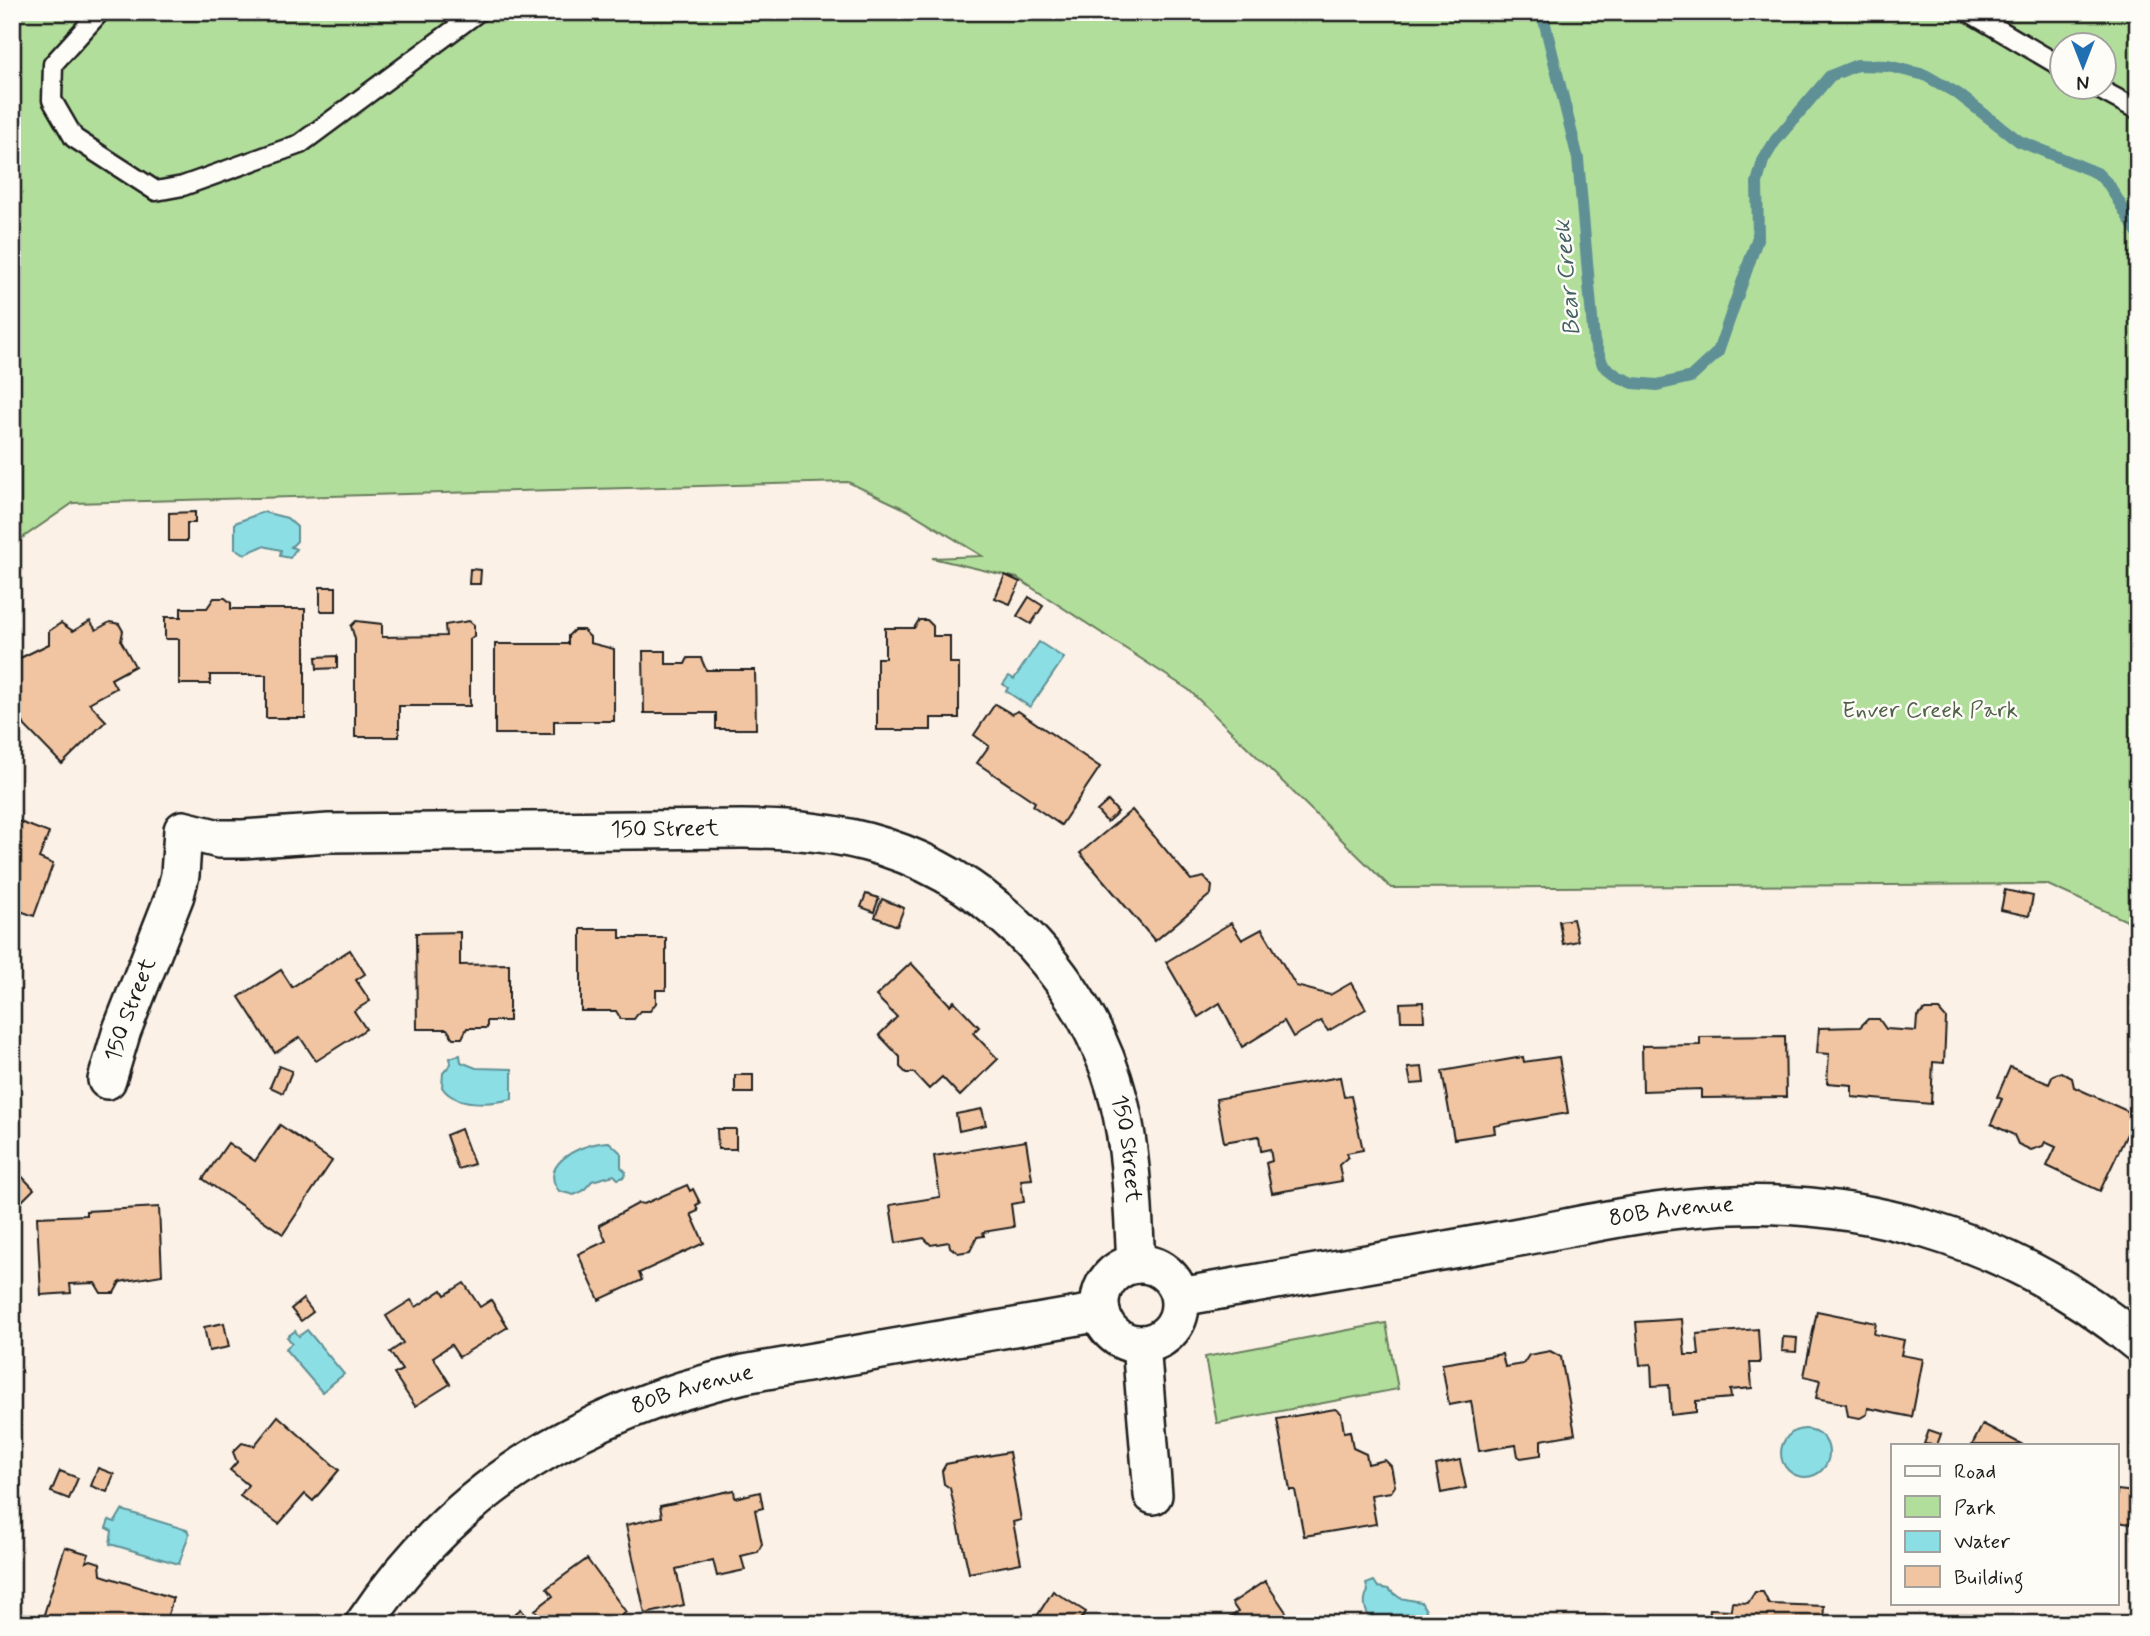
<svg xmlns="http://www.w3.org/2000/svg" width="2150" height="1636" font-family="Mynerve,sans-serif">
<rect width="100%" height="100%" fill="#fbf1e6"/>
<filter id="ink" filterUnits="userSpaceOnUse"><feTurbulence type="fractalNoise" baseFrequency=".0143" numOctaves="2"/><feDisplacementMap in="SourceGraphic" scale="14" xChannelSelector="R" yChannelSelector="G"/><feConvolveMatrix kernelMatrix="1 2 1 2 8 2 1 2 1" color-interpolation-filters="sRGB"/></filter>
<g filter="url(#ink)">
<!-- green -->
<g fill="#b2de9c" stroke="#677d5c" stroke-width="2" fill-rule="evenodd">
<path d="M 12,12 L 2138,12 L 2138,926 L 2046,884 L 1391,888 L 1189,690 L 1017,578 L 932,558 L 982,556 L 907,510 L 848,482 L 73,503 L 12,545 ZM 2062,46 L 2104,46 L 2104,88 L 2062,88 Z"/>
<polygon points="1386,1323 1398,1389 1217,1423 1205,1357"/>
</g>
<!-- water -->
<g fill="#8cdee5" stroke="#5f9095" stroke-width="2">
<polygon points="263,512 287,518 297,527 297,541 291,547 296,549 290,558 280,556 281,550 263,546 245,554 235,549 235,523"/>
<polygon points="1039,642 1064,658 1030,707 1006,691 1008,688 1003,684 1009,676 1014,679"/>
<path d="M 460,1055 L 461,1062 L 476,1068 L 512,1069 L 512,1099 C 492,1104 454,1107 442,1087 L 443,1073 L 451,1064 L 450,1058 Z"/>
<path d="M 609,1142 L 621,1153 L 621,1167 L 626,1172 L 624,1177 L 618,1179 L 614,1175 L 592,1181 L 583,1191 L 574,1195 L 559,1191 C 536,1162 587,1142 609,1142 Z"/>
<polygon points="307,1330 344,1374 322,1392 285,1349 292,1343 287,1337 295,1331 299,1336"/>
<circle cx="1805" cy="1453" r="24"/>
<polygon points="122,1510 187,1530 189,1534 179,1564 110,1544 112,1531 106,1528 109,1520 115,1522"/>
<path d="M 1374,1581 L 1378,1587 L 1388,1589 L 1400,1598 L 1421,1602 L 1428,1614 L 1425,1624 C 1412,1624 1392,1628 1379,1624 C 1366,1620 1361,1602 1368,1591 L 1366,1584 Z"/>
</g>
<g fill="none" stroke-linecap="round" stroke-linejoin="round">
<!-- stream -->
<polyline stroke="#5f9095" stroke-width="12" points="1542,12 1578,159 1594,341 1603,365 1617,376 1633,383 1657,385 1691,377 1718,352 1758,237 1757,183 1763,161 1775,141 1830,76 1857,65 1888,66 1925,75 1958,94 2019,141 2097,173 2109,185 2138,234"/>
</g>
<!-- building -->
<g fill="#f2c5a2" stroke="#1c1c1c" stroke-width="2">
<polygon points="195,512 195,523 187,523 187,541 169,541 169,513"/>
<polygon points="470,569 481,570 480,584 469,584"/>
<polygon points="1005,575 1020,582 1010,604 995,598"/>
<rect x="320" y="587" width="16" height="24"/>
<polygon points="1029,597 1043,606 1031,624 1017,616"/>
<polygon points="214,598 225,598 231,603 231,609 305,609 305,718 266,718 266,675 210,675 210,684 179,684 179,639 165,639 165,617 181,617 181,608 207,608"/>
<polygon points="919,620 927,620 933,626 933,636 950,636 950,663 959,663 959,718 931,718 931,730 877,730 877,658 885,658 885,628 914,628"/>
<polygon points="90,621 96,630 110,622 119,624 123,631 121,641 135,666 111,679 116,688 89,703 106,721 62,764 25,726 12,701 12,662 49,644 49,631 61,623 73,631"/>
<polygon points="356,621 382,624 382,637 446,636 445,625 469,621 474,625 474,636 470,639 470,706 399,706 399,737 355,737 355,639 351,626"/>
<polygon points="574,630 583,630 590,637 590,643 614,649 614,721 554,721 554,734 495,734 495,644 568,644 568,636"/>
<polygon points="643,651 666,651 666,664 685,664 688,658 701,658 706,670 755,670 756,729 716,729 716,713 644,713"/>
<polygon points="337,656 337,668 317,669 316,657"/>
<polygon points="995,704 1012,714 1018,711 1100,767 1061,825 1033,806 1035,802 977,763 989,746 974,735"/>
<polygon points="1108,801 1118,812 1107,822 1097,811"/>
<polygon points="1132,810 1191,880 1204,877 1212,886 1211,894 1155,941 1080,853"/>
<polygon points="12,819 49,833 39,858 53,864 34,916 12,908"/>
<polygon points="2005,890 2033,896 2029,916 2001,910"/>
<polygon points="866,894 879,898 874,912 861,907"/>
<polygon points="882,899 904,908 897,926 875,917"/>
<polygon points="1573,919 1578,941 1563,944 1559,921"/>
<polygon points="1231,923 1242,940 1262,929 1296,986 1330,995 1351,983 1366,1009 1328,1031 1321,1021 1293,1037 1284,1021 1242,1047 1220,1003 1198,1017 1166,962"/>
<polygon points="581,929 620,929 620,938 666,938 666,990 656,990 656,1003 650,1011 640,1011 634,1019 621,1019 616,1011 581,1011"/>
<polygon points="460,932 460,965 509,964 509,1021 487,1021 487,1028 467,1028 462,1038 453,1038 447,1029 417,1029 416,933"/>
<polygon points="350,950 365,974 356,980 370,1001 354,1011 366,1029 316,1061 300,1037 275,1053 239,997 281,970 292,987"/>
<polygon points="911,963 950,1005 954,1001 979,1027 973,1033 998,1059 960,1096 942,1077 929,1089 914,1073 906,1073 900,1067 900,1057 879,1035 897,1017 876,996"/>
<polygon points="1423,1002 1424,1021 1401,1021 1400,1003"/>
<polygon points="1925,1010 1939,1010 1946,1018 1944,1063 1933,1062 1931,1104 1852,1097 1852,1085 1827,1083 1829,1054 1817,1053 1819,1028 1860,1027 1868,1019 1879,1019 1886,1029 1916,1031 1917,1017"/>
<polygon points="1785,1036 1786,1097 1701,1098 1701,1089 1643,1091 1642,1046 1700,1045 1700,1037"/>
<polygon points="1523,1057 1524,1062 1559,1057 1568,1113 1494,1126 1495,1133 1454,1139 1442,1071"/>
<polygon points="279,1066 292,1071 283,1093 270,1087"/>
<polygon points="1422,1067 1424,1083 1411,1084 1408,1068"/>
<polygon points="2010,1067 2049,1084 2053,1075 2061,1072 2072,1078 2074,1087 2136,1115 2100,1191 2047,1166 2056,1147 2045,1142 2043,1146 2031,1150 2018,1144 2014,1135 1991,1124 2002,1099 1997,1097"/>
<rect x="735" y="1075" width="18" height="18"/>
<polygon points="1340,1077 1344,1097 1351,1096 1363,1150 1347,1153 1348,1157 1339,1165 1342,1181 1272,1193 1266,1163 1272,1161 1270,1149 1261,1151 1259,1136 1224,1142 1216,1099"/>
<polygon points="982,1109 986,1125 959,1131 956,1114"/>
<polygon points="280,1125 332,1161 283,1234 203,1179 228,1143 255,1161"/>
<polygon points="461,1129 474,1164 458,1169 446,1135"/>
<polygon points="717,1129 736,1129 736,1149 718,1149"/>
<polygon points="1026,1141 1032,1179 1021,1180 1024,1202 1011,1204 1014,1227 983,1232 984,1236 977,1237 970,1251 958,1253 950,1247 949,1242 931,1245 924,1238 896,1243 890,1205 940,1197 934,1156"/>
<polygon points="12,1166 34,1189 12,1211"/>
<polygon points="687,1185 690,1191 693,1189 700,1203 696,1205 698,1211 691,1214 704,1243 639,1273 642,1280 599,1300 578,1254 606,1241 599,1225 639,1203 644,1204"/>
<polygon points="159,1207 162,1275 120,1282 114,1293 101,1293 95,1283 70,1284 71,1293 41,1295 37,1217 86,1215 86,1211"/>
<polygon points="464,1283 480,1307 491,1300 508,1327 459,1357 451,1345 433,1357 450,1384 415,1406 394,1374 402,1370 390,1352 403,1343 386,1316 411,1300 416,1307 442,1290 445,1295"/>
<polygon points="303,1299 313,1312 301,1321 291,1309"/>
<polygon points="1817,1311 1876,1323 1874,1334 1904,1340 1901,1355 1923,1359 1912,1417 1868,1408 1867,1414 1860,1418 1848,1416 1846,1404 1816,1398 1820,1380 1804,1376"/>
<polygon points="1682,1319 1685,1355 1699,1355 1697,1334 1758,1329 1760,1363 1750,1363 1752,1388 1730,1390 1731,1398 1696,1401 1696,1412 1671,1415 1669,1385 1652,1386 1651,1364 1640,1365 1636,1322"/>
<polygon points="224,1323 229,1347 209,1351 204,1327"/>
<polygon points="1783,1337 1797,1338 1796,1352 1782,1351"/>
<polygon points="1550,1351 1561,1357 1575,1434 1541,1440 1541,1455 1521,1458 1518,1456 1516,1445 1479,1451 1471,1401 1449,1405 1442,1364 1502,1354 1505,1367 1523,1364 1529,1355"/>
<polygon points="1335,1409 1341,1413 1344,1432 1350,1431 1353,1448 1366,1454 1368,1464 1385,1460 1391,1466 1395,1486 1391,1492 1371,1495 1376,1524 1304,1536 1295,1490 1290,1490 1277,1419"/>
<polygon points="278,1416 339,1470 313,1501 305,1494 279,1524 240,1496 248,1485 230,1470 237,1462 233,1452 242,1443 254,1446"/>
<polygon points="1983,1424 2023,1445 1972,1445"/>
<polygon points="1929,1430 1941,1434 1937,1445 1924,1444"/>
<polygon points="1009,1452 1021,1520 1013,1522 1021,1563 969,1573 950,1488 944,1484 942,1471 946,1464"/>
<polygon points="1460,1460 1466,1488 1441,1493 1436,1465"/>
<polygon points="98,1468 114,1474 107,1492 91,1486"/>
<polygon points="60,1471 78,1478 69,1499 51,1492"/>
<polygon points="734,1490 735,1498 760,1492 763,1508 755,1510 762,1544 758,1552 741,1556 745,1570 717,1576 713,1560 676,1569 684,1605 645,1614 626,1525 662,1517 660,1506"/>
<polygon points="2117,1490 2135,1492 2131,1524 2117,1522"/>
<polygon points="65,1547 89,1554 86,1562 91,1560 100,1563 101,1575 173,1598 165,1624 41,1624"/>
<polygon points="587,1559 626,1612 610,1624 502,1624 521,1609 530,1622 539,1615 535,1610 553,1596 547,1588"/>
<polygon points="2138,1576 2138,1624 2137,1624 2131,1606 2137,1600 2130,1578"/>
<polygon points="1265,1581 1294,1624 1220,1624 1238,1612 1232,1603"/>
<polygon points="1053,1591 1086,1612 1081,1619 1089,1624 1032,1624"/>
<polygon points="1755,1592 1763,1592 1769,1604 1824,1606 1823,1624 1709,1624 1710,1609 1731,1610 1732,1602 1748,1603"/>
</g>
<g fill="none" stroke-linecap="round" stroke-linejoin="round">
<!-- service casing -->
<g stroke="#1c1c1c" stroke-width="23">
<g id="service">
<polyline points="100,12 53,64 52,100 74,138 156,191 183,186 300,144 478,12"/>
<polyline points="1969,12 2062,67"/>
<polyline points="2097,88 2138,110"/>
</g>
</g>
<!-- minor casing -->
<g stroke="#1c1c1c" stroke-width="42">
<g id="minor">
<path id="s1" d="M 107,1080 L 122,1030 L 175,895 L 180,875 L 183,830 L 219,839 L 243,839 L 329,833 L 742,829 C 791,829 837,832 884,847 C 999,884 1089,985 1119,1101 C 1132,1153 1133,1210 1136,1264"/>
<circle cx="1140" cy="1304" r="40"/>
<path id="s2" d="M 1180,1297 C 1287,1278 1395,1259 1503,1240 C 1565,1229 1627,1214 1690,1208 C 1852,1191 2013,1238 2138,1343"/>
<polyline points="1141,1344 1153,1495"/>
<path id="s3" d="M 364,1624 C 456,1486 584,1411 744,1374 L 1101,1312"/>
</g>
</g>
<!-- service -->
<use href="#service" stroke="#fdfcf7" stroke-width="18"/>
<!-- minor -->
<use href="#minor" stroke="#fdfcf7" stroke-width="37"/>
</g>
</g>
<g text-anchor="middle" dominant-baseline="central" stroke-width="5" stroke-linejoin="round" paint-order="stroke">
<!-- park labels -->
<g font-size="23" fill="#506049" stroke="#fdfcf7">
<text x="1930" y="711">Enver Creek Park</text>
</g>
<!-- street labels -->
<g font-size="23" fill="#1c1c1c" stroke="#fdfcf7">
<text stroke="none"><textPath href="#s1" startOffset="746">150 Street</textPath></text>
<text stroke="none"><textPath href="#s1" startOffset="74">150 Street</textPath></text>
<text stroke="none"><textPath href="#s1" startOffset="1376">150 Street</textPath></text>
<text stroke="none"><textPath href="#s2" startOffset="499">80B Avenue</textPath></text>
<text stroke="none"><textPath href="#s3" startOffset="413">80B Avenue</textPath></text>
</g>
<!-- water labels -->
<g font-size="24" font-style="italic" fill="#436062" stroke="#fdfcf7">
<text transform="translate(1568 278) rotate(-95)">Bear Creek</text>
</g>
</g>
<!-- margin -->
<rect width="2150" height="1636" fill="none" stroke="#fdfcf7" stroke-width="42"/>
<rect x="21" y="21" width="2108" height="1594" fill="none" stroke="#1c1c1c" stroke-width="2.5" filter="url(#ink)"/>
<!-- legend -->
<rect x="1891" y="1444" width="228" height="161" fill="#fdfcf7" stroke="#a3a29f" stroke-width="2"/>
<rect x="1905" y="1466" width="35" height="10" fill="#fdfcf7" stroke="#a3a29f" stroke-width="2"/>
<text x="1954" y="1478" font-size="21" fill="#1c1c1c">Road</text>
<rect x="1905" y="1496" width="35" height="21" fill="#b2de9c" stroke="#a3a29f" stroke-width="2"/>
<text x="1954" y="1514" font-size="21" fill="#1c1c1c">Park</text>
<rect x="1905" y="1531" width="35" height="21" fill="#8cdee5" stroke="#a3a29f" stroke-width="2"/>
<text x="1954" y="1548" font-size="21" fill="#1c1c1c">Water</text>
<rect x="1905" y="1566" width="35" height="21" fill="#f2c5a2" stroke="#a3a29f" stroke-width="2"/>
<text x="1954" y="1584" font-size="21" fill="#1c1c1c">Building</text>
<!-- north arrow -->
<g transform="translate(2083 66) rotate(180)"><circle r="33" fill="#fdfcf7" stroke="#a3a29f" stroke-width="2"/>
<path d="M0-5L12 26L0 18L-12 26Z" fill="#1f6fb2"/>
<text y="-10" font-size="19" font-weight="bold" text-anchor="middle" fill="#1c1c1c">N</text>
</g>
</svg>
